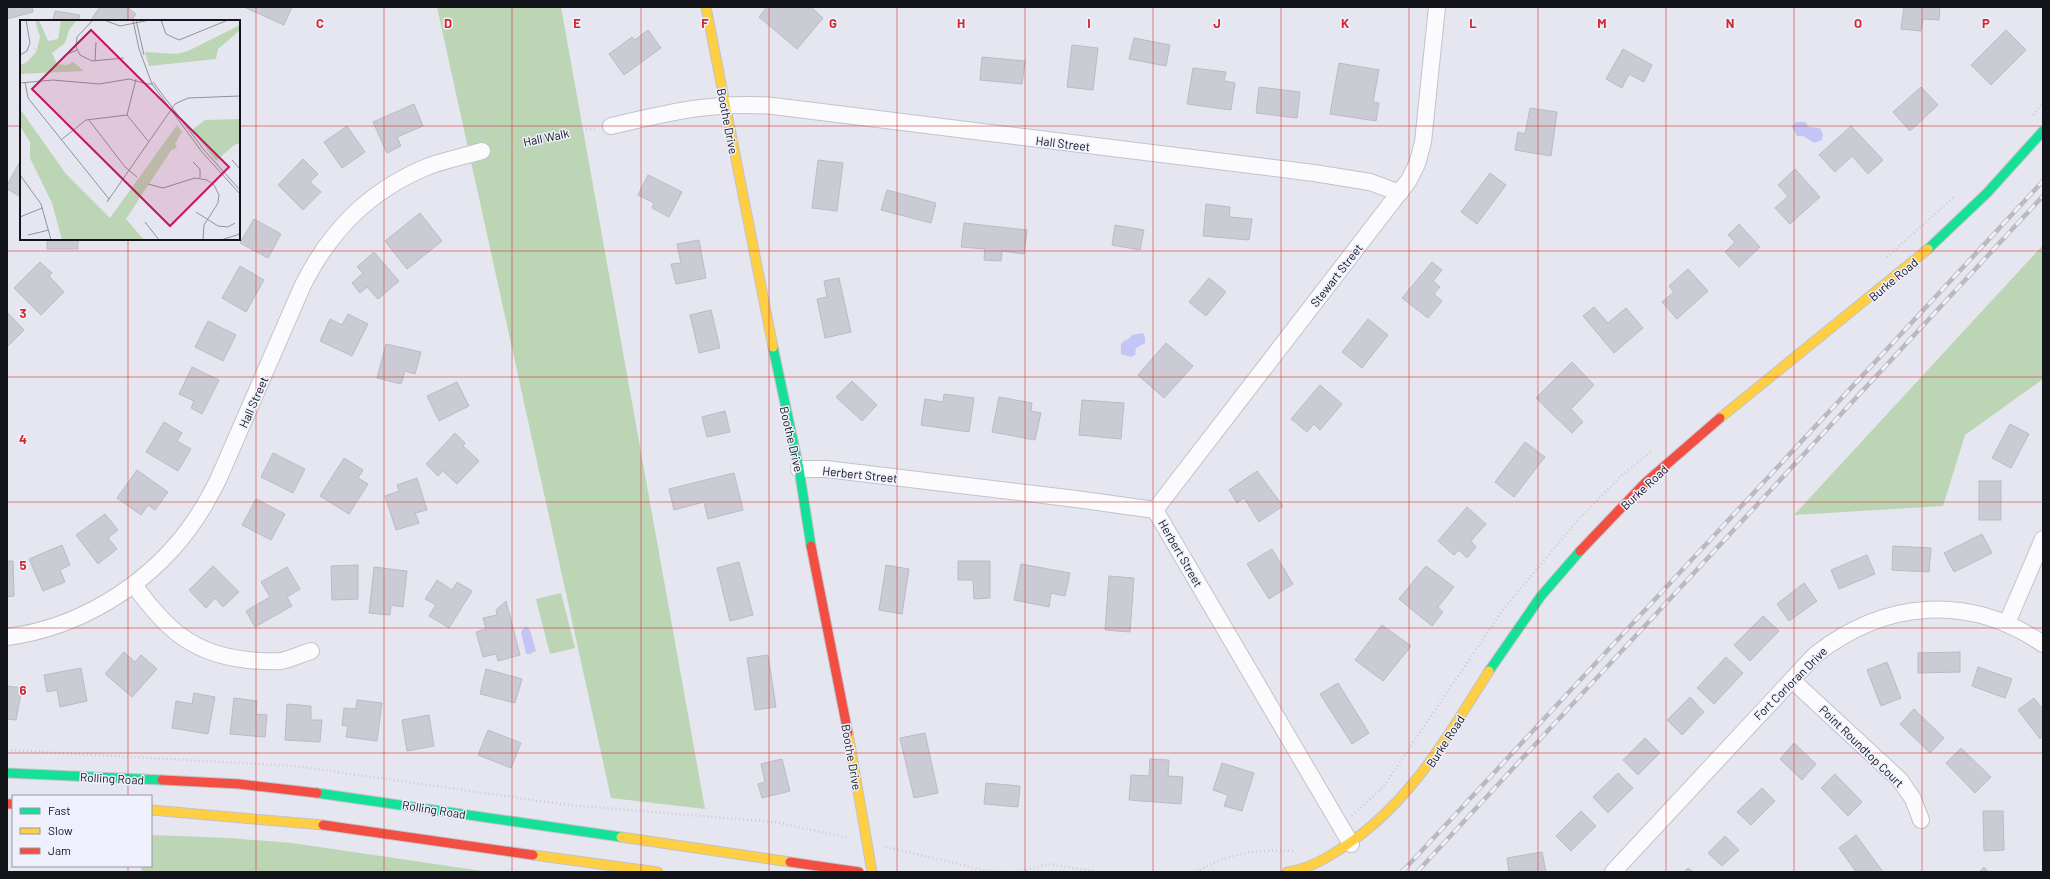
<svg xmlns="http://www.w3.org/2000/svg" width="2050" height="879" font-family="Barlow,sans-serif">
<rect width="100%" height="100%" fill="#e5e6ef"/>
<!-- green -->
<g fill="#bcd5b5">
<polygon points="437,7 561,7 705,809 611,798"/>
<polygon points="2043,245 2043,379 1965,435 1943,506 1794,515"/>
<polygon points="561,593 575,648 550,654 536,599"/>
<polygon points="151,835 229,838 292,843 489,872 141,872 142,866 151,866"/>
</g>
<!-- water -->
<g fill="#c3c6f5">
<polygon points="1796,122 1805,122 1809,127 1820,128 1823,134 1822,140 1814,143 1803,136 1797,136 1792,127"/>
<path d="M 1143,333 L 1145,337 L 1145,343 L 1136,348 L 1135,355 L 1131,357 L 1121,354 L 1121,344 C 1124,340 1129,340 1132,335 Z"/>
<polygon points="526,626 530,630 536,651 530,654 526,654 521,632"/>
</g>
<!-- building -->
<g fill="#cbccd3" stroke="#bbbcc2">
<polygon points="7,7 32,7 33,12 7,19"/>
<polygon points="100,7 127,7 136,14 131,21 97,21 92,18"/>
<polygon points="244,7 292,7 284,25"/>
<polygon points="767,7 811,7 823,18 797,49 759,17"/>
<polygon points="1904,7 1940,7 1939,20 1923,19 1921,31 1901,29"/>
<polygon points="55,11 80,15 78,21 53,21"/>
<polygon points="648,30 661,48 624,75 609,54 632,37 635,40"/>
<polygon points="2006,30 2026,50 1991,85 1971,65"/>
<polygon points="1134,38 1170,45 1166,66 1129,59"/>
<polygon points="1072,45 1098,48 1093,90 1067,87"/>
<polygon points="1623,49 1652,65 1644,82 1629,74 1622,88 1606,79"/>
<polygon points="982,57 1025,61 1022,84 980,80"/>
<polygon points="1339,63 1379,70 1373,102 1379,103 1376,121 1330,114"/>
<polygon points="1193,68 1226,72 1224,81 1235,83 1231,110 1187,104"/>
<polygon points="1259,87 1300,92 1297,118 1256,113"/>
<polygon points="1921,87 1938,105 1910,131 1893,112"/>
<polygon points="414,104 423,126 397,137 401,146 387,153 373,122"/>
<polygon points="1530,108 1557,112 1551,156 1515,150 1518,132 1525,134"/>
<polygon points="347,126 365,152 342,168 324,142"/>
<polygon points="1851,126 1883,160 1868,174 1852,156 1835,172 1819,155"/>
<polygon points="303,159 318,174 310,182 321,192 303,210 278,185"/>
<polygon points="21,160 21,197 7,189 7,185"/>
<polygon points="818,160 843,163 837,211 812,208"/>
<polygon points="1795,169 1820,197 1790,224 1775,208 1788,196 1778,185"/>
<polygon points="1490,173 1506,185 1477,224 1461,212"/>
<polygon points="648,175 682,192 669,217 652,208 654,203 638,195"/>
<polygon points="887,190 936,203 931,223 881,210"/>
<polygon points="1206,204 1230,207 1229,217 1252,219 1249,240 1203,236"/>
<polygon points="420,213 442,241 407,269 385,241"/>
<polygon points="254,219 281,234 268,258 240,243"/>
<polygon points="964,223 1027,230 1024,254 1002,251 1001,261 984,260 985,249 961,247"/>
<polygon points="1739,224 1760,247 1739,267 1725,252 1735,242 1728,235"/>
<polygon points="1115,225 1144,230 1140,250 1112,245"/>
<rect x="47" y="239" width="31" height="10"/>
<polygon points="699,240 706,278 676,284 671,264 681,263 677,244"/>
<polygon points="374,252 399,281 378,299 367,287 360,293 352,283 363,273 357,267"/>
<polygon points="40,262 52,273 49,276 64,292 41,315 14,288"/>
<polygon points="1432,262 1442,270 1433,281 1440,287 1434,294 1442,301 1428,318 1402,298"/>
<polygon points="240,266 264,280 246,312 222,298"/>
<polygon points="1688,269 1708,291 1677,319 1662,302 1674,292 1669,286"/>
<polygon points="839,278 851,332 825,338 817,299 827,297 824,281"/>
<polygon points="1209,278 1226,292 1206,316 1189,302"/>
<polygon points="1594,307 1608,323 1626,308 1643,328 1614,353 1583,316"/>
<polygon points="711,310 720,348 699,353 690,315"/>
<polygon points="7,312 24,330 7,347"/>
<polygon points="348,314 368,324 352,356 320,341 330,319 342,325"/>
<polygon points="1368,319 1388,335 1362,368 1342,352"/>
<polygon points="208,321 236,335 223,361 195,347"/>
<polygon points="1166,343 1193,366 1164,398 1138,375"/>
<polygon points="386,344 421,352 415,374 405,371 401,384 377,378"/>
<polygon points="1572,362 1594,385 1571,409 1583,422 1572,433 1536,398"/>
<polygon points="192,367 219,380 202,414 191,408 194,401 179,394"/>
<polygon points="852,381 877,405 862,421 836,397"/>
<polygon points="457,382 469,406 439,421 427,396"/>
<polygon points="1320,385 1342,404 1320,430 1314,424 1307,432 1291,419"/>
<polygon points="944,394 974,398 969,432 921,425 925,399 943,402"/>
<polygon points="999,397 1032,403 1031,411 1041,413 1035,440 992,432"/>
<polygon points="1082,400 1124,403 1121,439 1079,435"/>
<polygon points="725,411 730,432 707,437 702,417"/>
<polygon points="164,422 182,433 177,441 191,449 178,471 146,452"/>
<polygon points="2010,424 2029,434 2011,468 1992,458"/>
<polygon points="455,433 465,443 463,446 479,461 457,484 443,471 438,476 426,464"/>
<polygon points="1525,442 1545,457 1514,497 1495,482"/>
<polygon points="273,453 305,469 293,493 261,477"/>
<polygon points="344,458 363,470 358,478 368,484 349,514 320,496"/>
<polygon points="137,470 168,492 155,510 148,505 141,515 117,498"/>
<polygon points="1257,471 1283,506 1259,522 1244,498 1237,503 1229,490"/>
<polygon points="734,473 743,510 708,519 704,502 674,510 669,489"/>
<polygon points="417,478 427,510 415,513 419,523 396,530 385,496 399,491 397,485"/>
<rect x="1979" y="481" width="22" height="39"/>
<polygon points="256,499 285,514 271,540 242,525"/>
<polygon points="1467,507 1486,524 1471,541 1476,547 1467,558 1459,550 1454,555 1438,541"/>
<polygon points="105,514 118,530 108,538 117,549 98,564 76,535"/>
<polygon points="1982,534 1992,553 1954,572 1944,553"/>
<polygon points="62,545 70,565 60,570 65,582 43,591 29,559"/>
<polygon points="1893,546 1931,548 1929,572 1892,570"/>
<polygon points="1272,549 1293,584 1269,599 1247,564"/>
<polygon points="1867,555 1875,574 1839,589 1831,570"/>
<polygon points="7,561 13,561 14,596 7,597"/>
<polygon points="958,561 990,561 990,598 974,599 973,580 958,580"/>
<polygon points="739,562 753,615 730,621 717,568"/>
<polygon points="1021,564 1070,573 1065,596 1051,593 1049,607 1014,600"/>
<polygon points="358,565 358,599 332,600 331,566"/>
<polygon points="886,565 909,569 902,614 879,610"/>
<polygon points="213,566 239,592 223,607 215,598 206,608 189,590"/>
<polygon points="1426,566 1454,587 1438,607 1443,612 1432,626 1399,599"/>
<polygon points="287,567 300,589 287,597 292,606 255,627 246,611 270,597 261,582"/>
<polygon points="374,567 407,571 403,607 391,605 390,615 369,613"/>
<polygon points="1109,576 1134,578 1130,632 1105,630"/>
<polygon points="437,580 452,590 457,582 472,591 449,628 429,616 436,605 425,599"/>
<polygon points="1804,583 1817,601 1789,621 1777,604"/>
<polygon points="506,601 520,655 498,661 496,654 483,657 476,632 486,629 483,618 497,615 496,610"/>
<polygon points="1763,616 1779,631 1750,661 1734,645"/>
<polygon points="1382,625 1411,646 1383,681 1355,660"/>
<polygon points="124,652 135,662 141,655 157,669 132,697 105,674"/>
<polygon points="1960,652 1960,672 1918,673 1918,653"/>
<polygon points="768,655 776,707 755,710 747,658"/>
<polygon points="1726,657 1743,673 1714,704 1697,688"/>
<polygon points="1887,662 1901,698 1881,706 1867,670"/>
<polygon points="1978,667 2012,679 2005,698 1972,686"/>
<polygon points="81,668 87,701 60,707 57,690 47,692 44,675"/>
<polygon points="486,669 522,679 515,703 480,694"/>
<polygon points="1338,683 1369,733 1352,744 1320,694"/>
<polygon points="7,686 22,688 16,720 7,719"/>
<polygon points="194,693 215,697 208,734 172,728 176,701 192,704"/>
<polygon points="1690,697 1704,712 1682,735 1667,720"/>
<polygon points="234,698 257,701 256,714 267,715 265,737 230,734"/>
<polygon points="2034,698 2043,709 2043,736 2040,739 2018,710"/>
<polygon points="357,700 382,703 377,741 346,737 348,726 342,725 344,708 356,709"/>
<polygon points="287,704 311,706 311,720 322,720 320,742 285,740"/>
<polygon points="1914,709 1944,738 1930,753 1900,724"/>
<polygon points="429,715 434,746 407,751 402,720"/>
<polygon points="488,730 521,743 511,768 478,755"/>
<polygon points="925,733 938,793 914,798 900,738"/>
<polygon points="1645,738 1660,753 1638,775 1623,760"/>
<polygon points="1794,743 1816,764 1802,780 1780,759"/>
<polygon points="1961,748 1991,777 1975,793 1946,763"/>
<polygon points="782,759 790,791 762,798 758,784 765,782 761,764"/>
<polygon points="1150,759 1169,760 1168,776 1183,777 1181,804 1129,800 1131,775 1149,776"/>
<polygon points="1222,763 1254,773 1242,811 1224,806 1228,795 1213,790"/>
<polygon points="1618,773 1633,788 1608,813 1593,797"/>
<polygon points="1835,774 1862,802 1848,816 1821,788"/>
<polygon points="986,783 1020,786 1018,807 984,804"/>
<polygon points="1762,788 1775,801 1751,825 1737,812"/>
<polygon points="1581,811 1596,826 1571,851 1556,836"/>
<polygon points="1983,811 2003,811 2004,850 1984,851"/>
<polygon points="1856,835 1883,872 1856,872 1839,848"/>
<polygon points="1725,836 1739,850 1722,866 1708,853"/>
<polygon points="1542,852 1546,872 1509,872 1507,858"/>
<polygon points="1984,867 1988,872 1979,872"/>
<polygon points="1688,868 1693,872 1684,872"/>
</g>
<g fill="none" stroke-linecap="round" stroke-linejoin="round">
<!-- street casing -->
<g stroke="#c2c3ca" stroke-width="18">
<g id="street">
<path d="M 611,126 C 667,113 714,101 773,106 L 1314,173 L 1370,182 L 1400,193"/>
<polyline points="799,469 826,469 1076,499 1155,510"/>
<polyline points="1155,510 1409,180 1417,164 1423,142 1437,7"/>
<polyline points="1155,510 1351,844"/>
<path d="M 134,585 C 166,629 192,654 248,660 C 259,661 270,662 281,661 C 291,659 301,654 311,651"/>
<polyline points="2007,623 2043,539"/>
<path d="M 7,637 C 78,628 145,587 188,530 C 200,514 209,498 218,480 L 302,287 C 330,230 370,190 429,166 C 446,160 465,156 482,151"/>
<polyline points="1792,680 1900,780 1913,799 1921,820"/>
<path d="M 1613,872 L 1815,655 C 1885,600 1969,593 2043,644"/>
</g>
</g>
<!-- fast casing -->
<g stroke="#c2c3ca" stroke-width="11">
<g id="fast">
<polyline points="1928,249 1987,193 2043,131"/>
<polyline points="773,347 799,469 811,546"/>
<polyline points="1489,671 1541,596 1580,551"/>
<polyline points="7,773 162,780"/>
<polyline points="317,793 621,837"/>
</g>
</g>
<!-- slow casing -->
<g stroke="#c2c3ca" stroke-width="11">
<g id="slow">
<polyline points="706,7 773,347"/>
<polyline points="1720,418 1928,249"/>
<polyline points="848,733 872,872"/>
<polyline points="151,810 323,825"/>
<polyline points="621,837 790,862"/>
<polyline points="533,855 658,872"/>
<path d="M 1287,872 C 1309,869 1327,858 1345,846 C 1410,803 1448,736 1489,671"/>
</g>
</g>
<!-- jam casing -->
<g stroke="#c2c3ca" stroke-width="11">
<g id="jam">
<polyline points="811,546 848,733"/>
<polyline points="1580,551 1644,484 1720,418"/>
<polyline points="162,780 239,784 317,793"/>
<polyline points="7,804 13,804"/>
<polyline points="323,825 533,855"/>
<polyline points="790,862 859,872"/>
</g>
</g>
<!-- path -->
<g stroke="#cccccf" stroke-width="2.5" stroke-dasharray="1 3" stroke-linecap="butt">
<path d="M 463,7 C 468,33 476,58 482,85 C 485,102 484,119 483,137"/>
<polyline points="2033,115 2043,103"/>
<polyline points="496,148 557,134 597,128"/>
<polyline points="1887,257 1955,196"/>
<polyline points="7,750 295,766 568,805 775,822 848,838"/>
<polyline points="1352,816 1384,786 1502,611 1576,522 1621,476 1652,451"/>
<polyline points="886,847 988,871 1008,872"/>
<polyline points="1018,872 1048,864 1098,872"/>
<path d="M 1196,872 C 1229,853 1256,849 1294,851"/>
</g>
<!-- street -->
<use href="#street" stroke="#fbfbfd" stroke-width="16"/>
<!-- fast -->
<use href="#fast" stroke="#16e098" stroke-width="9"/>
<!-- slow -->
<use href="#slow" stroke="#ffcf43" stroke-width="9"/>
<!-- jam -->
<use href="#jam" stroke="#f24e42" stroke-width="9"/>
<!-- rail casing -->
<g stroke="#bababd" stroke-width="4.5">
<g id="rail">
<polyline points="1402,872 2043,181"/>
<polyline points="1417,872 2043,196"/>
</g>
</g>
<!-- rail -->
<use href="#rail" stroke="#eff0fe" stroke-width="3" stroke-dasharray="9" stroke-linecap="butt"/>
</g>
<!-- grid -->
<path fill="none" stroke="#d62828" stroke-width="1" stroke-opacity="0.55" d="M 128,7 L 128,21M 256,7 L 256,872M 384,7 L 384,872M 512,7 L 512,872M 641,7 L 641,872M 769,7 L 769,872M 897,7 L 897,872M 1025,7 L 1025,872M 1153,7 L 1153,872M 1281,7 L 1281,872M 1409,7 L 1409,872M 1538,7 L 1538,872M 1666,7 L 1666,872M 1794,7 L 1794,872M 1922,7 L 1922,872M 7,126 L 21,126M 239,126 L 2043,126M 128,239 L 128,796M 7,251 L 2043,251M 7,377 L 2043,377M 7,502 L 2043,502M 7,628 L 2043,628M 7,753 L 2043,753M 128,866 L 128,872"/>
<g text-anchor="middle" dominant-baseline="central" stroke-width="3" stroke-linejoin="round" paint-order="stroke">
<!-- street labels -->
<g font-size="12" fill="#13141a" stroke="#eff0fe">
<text transform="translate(728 121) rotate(79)">Boothe Drive</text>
<text transform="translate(546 137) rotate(-12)">Hall Walk</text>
<text transform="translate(1063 143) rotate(7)">Hall Street</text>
<text transform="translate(1336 275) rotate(-52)">Stewart Street</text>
<text transform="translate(1893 279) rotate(-40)">Burke Road</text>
<text transform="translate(253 402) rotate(-66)">Hall Street</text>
<text transform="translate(792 439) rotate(77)">Boothe Drive</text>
<text transform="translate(860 474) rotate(6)">Herbert Street</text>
<text transform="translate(1644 487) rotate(-43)">Burke Road</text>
<text transform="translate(1181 553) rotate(60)">Herbert Street</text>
<text transform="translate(1790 683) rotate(-45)">Fort Corloran Drive</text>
<text transform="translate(1445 741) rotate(-57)">Burke Road</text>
<text transform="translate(1862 746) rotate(44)">Point Roundtop Court</text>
<text transform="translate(852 757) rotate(80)">Boothe Drive</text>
<text transform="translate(112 778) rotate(3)">Rolling Road</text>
<text transform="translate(434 809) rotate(9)">Rolling Road</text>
</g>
</g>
<!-- overview -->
<g transform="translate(20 20)">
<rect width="220" height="220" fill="#e5e6ef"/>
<path d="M 15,0 L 19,0 L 28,21 L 38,19 L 41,0 L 57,0 L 49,10 L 45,23 L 32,33 L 37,44 L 47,45 L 53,42 L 64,51 L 0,54 L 0,45 L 7,42 L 17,31 L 11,27 L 17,30 L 20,17 ZM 220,5 L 220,10 L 198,29 L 196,39 L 129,46 L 125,32 L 156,34 L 168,31 ZM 0,89 L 46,154 L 90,198 L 157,105 L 162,112 L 155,124 L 157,126 L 154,130 L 152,129 L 106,199 L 124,220 L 42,220 L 32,183 L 10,138 L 10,122 L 0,106 ZM 220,99 L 220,123 L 214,125 L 196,141 L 172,110 L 185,100 Z" fill="#bcd5b5"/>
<path fill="none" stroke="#91929a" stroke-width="1" d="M 73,0 L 57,17 L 56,27 L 60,35 L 72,41 L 104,38M 84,0 L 100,6 L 130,0M 113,0 L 119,29 L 132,64 L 182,132 L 220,174M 116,0 L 124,35M 141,0 L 146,14 L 159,20 L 208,0M 0,35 L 7,31 L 10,23 L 6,0M 45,35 L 57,30M 75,41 L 76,22M 5,62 L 8,78 L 89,179M 133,62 L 184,130 L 220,170M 0,63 L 33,60 L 79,64 L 109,59 L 127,64 L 133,64M 107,95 L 116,59M 107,95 L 128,121M 69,100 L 105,147 L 117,157M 41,120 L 66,100 L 107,95M 212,140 L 220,149M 173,142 L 180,149 L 180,158M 0,155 L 21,184 L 31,220M 128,164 L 143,168 L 175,158 L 187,160 L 194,165 L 199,175 L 198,183 L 184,205 L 183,220M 87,182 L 155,84 L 168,78 L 220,76M 176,192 L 198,206 L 208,207 L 215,203M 0,197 L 22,188M 125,202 L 139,220M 8,215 L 29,210M 201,220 L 220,214"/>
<path fill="#c2185b" fill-opacity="0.15" stroke="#c2185b" stroke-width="2" d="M 71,10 L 209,147 L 150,206 L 12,69 Z"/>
<rect width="220" height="220" fill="none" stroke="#13141a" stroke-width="2"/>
</g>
<g font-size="13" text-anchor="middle" font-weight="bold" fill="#d62828" stroke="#eff0fe" stroke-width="3" stroke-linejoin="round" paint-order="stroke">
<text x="320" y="28">C</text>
<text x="448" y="28">D</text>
<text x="577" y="28">E</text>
<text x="705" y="28">F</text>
<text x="833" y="28">G</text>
<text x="961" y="28">H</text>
<text x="1089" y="28">I</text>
<text x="1217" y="28">J</text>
<text x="1345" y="28">K</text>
<text x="1473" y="28">L</text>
<text x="1602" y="28">M</text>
<text x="1730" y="28">N</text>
<text x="1858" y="28">O</text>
<text x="1986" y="28">P</text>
<text x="23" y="318">3</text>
<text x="23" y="444">4</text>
<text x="23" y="570">5</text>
<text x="23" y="695">6</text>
</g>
<!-- border -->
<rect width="2050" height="879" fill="none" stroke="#13141a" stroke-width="16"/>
<!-- legend -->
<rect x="12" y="795" width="140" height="72" fill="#eff0fe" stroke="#9798a3"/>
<rect x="20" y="808" width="20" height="6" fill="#16e098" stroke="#9798a3"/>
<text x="48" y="815" font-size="12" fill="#13141a">Fast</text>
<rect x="20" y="828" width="20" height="6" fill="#ffcf43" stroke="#9798a3"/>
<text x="48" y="835" font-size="12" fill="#13141a">Slow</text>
<rect x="20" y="848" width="20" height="6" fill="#f24e42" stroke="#9798a3"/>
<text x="48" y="855" font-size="12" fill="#13141a">Jam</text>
</svg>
